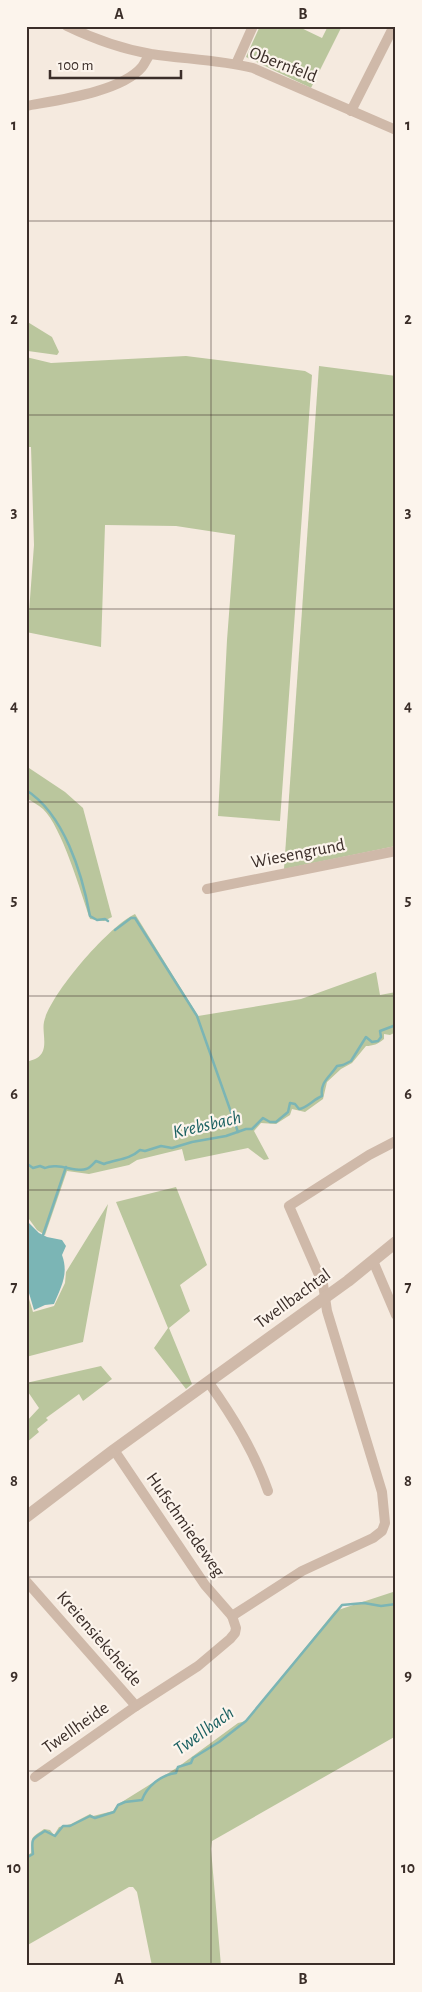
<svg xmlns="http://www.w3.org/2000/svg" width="422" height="1992" font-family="'Alegreya Sans',sans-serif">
<rect width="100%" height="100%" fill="#f5eadf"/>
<!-- green -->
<g fill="#bac69d">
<polygon points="260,26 297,26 322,38 328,26 342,26 311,88 246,57"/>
<polygon points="26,321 52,337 59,352 57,355 28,351"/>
<polygon points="186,356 305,371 312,375 280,821 218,816 227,640 235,535 176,526 105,525 101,647 26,632 26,612 29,612 34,545 31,447 26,447 26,357 51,363"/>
<polygon points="319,366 396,376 396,846 284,869"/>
<path d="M 26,766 L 65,792 L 83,808 L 112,917 L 104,921 L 90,919 C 81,893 62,827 43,809 C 38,805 32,801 26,798 Z"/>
<path d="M 135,914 L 198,1016 L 301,999 L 376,972 L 380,995 L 396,992 L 396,1032 L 390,1035 L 384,1034 L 384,1039 C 378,1044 373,1046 366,1046 L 352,1063 L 341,1069 L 327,1082 L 323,1099 L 305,1112 L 292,1109 L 290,1115 L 276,1124 L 261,1123 L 254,1131 L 269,1159 L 264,1160 L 248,1148 L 185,1161 L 182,1149 L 137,1160 L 129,1165 L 89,1174 L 67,1171 L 45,1235 L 37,1230 L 29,1219 L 26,1219 L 26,1062 C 33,1060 38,1059 42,1053 C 47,1044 42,1031 44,1022 C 50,994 109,926 135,914 Z"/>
<polygon points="176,1187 207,1265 180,1285 190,1311 169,1328 192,1384 186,1389 154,1348 168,1328 116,1202"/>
<polygon points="108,1204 83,1342 26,1357 26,1289 33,1312 54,1306 65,1283 66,1272"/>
<polygon points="101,1366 112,1379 83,1401 79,1394 46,1418 48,1420 37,1429 39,1432 26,1443 26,1422 39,1408 26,1389 26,1383"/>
<path d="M 396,1591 L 396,1736 L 212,1841 L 211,1849 L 221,1966 L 152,1966 L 137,1892 L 133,1887 L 129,1887 L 26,1946 L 26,1856 L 31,1853 C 33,1836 28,1840 44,1829 L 50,1830 L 54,1835 L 59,1827 L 71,1824 L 90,1814 L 93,1816 L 113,1811 L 117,1805 L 178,1767 L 238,1723 L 246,1721 L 335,1611 Z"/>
</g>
<!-- water -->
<path fill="#7bb5b5" d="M 26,1220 L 39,1233 L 47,1237 L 62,1240 L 66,1246 L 62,1255 C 69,1274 61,1287 54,1304 L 45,1305 L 34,1310 L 26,1283 Z"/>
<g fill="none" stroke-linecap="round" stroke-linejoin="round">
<!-- stream -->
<g stroke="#7bb5b5" stroke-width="2.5">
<path d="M 26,790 C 64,814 82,873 90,916 L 97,920 L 105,919 L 108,921"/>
<polyline points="115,930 131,918 135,918 197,1016 238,1132"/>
<path d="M 26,1163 L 33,1168 L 40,1166 L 45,1168 C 57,1162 77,1173 86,1169 C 90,1168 93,1164 96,1161 L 104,1164 C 117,1159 129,1160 140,1150 L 145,1151 L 161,1146 L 172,1148 L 192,1142 L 226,1136 L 246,1129 L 252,1129 L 263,1118 L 270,1122 L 276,1122 L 288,1112 L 290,1103 L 295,1104 L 299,1109 C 307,1108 314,1099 322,1096 C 320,1082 329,1078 337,1066 L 343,1065 L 351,1061 L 366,1037 L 372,1042 L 378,1041 L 381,1037 L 380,1031 L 396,1025"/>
<polyline points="43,1235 66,1167"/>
<path d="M 26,1858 L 33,1854 C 31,1838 32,1839 45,1831 L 55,1836 L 63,1826 L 70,1826 L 90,1816 L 95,1818 L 114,1812 L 118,1805 L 125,1802 L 142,1800 C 147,1786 161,1775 176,1773 L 178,1767 L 191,1763 L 193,1758 L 219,1742 L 246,1721 L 342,1605 L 364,1603 L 381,1606 L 396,1604"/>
</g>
<!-- minor -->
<g stroke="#cfb9a9" stroke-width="10">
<path d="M 67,26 C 94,39 122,49 151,54 C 185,59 220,60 253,68 L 396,130"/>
<polyline points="236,64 253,26"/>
<path d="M 26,106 C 58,100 121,92 142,67 C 145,63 147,58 150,54"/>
<polyline points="351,111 394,26"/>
<polyline points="207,889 396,851"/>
<polyline points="373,1261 396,1315"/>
<path d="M 209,1383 C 233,1417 254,1451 268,1491"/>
<polyline points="114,1450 205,1585 232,1616"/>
<polyline points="26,1581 136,1706 198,1666 230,1639 235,1633 236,1628 232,1616 302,1571 373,1538 382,1531 385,1523 382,1492 327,1311 323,1284 289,1206 369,1155 396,1141"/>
<polyline points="35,1777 136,1706"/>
</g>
<!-- tertiary -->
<polyline stroke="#cfb9a9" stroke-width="12" points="26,1517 114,1450 348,1281 396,1242"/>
</g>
<!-- grid -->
<path fill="none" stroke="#3b2e29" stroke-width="1" stroke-opacity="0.55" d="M 211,26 L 211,1966M 26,221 L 396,221M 26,415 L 396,415M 26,609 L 396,609M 26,802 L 396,802M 26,996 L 396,996M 26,1190 L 396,1190M 26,1383 L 396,1383M 26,1577 L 396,1577M 26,1771 L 396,1771"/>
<g text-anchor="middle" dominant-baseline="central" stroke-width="4.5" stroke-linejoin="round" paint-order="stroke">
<!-- street labels -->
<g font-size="18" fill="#3b2e29" stroke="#fcf4ec">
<text transform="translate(283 65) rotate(21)">Obernfeld</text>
<text transform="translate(298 854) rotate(-11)">Wiesengrund</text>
<text transform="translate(293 1299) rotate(-36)">Twellbachtal</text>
<text transform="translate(185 1525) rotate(55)">Hufschmiedeweg</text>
<text transform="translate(99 1639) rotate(49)">Kreiensieksheide</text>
<text transform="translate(76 1728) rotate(-35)">Twellheide</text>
</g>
<!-- water labels -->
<g font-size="19" font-style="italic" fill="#1a6061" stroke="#fcf4ec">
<text transform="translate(207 1125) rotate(-13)">Krebsbach</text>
<text transform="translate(204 1731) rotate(-36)">Twellbach</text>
</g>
</g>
<!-- border -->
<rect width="422" height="1992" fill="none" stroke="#fcf4ec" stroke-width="55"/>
<!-- scale -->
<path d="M50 70v8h131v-8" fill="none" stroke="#3b2e29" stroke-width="2.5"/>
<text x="58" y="70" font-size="15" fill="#3b2e29" stroke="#fcf4ec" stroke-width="4" paint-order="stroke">100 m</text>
<rect x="28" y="28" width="366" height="1936" fill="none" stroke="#3b2e29" stroke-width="2"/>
<g font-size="16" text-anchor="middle" font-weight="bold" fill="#3b2e29">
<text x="119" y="19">A</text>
<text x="303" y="19">B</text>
<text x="14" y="130">1</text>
<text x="408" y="130">1</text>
<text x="14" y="324">2</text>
<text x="408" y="324">2</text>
<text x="14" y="517">3</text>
<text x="408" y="517">3</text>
<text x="14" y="711">4</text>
<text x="408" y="711">4</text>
<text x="14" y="905">5</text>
<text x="408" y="905">5</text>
<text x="14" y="1099">6</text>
<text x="408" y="1099">6</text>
<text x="14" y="1292">7</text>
<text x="408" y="1292">7</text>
<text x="14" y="1486">8</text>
<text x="408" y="1486">8</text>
<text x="14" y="1680">9</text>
<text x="408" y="1680">9</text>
<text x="14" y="1873">10</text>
<text x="408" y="1873">10</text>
<text x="119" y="1984">A</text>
<text x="303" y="1984">B</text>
</g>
</svg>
